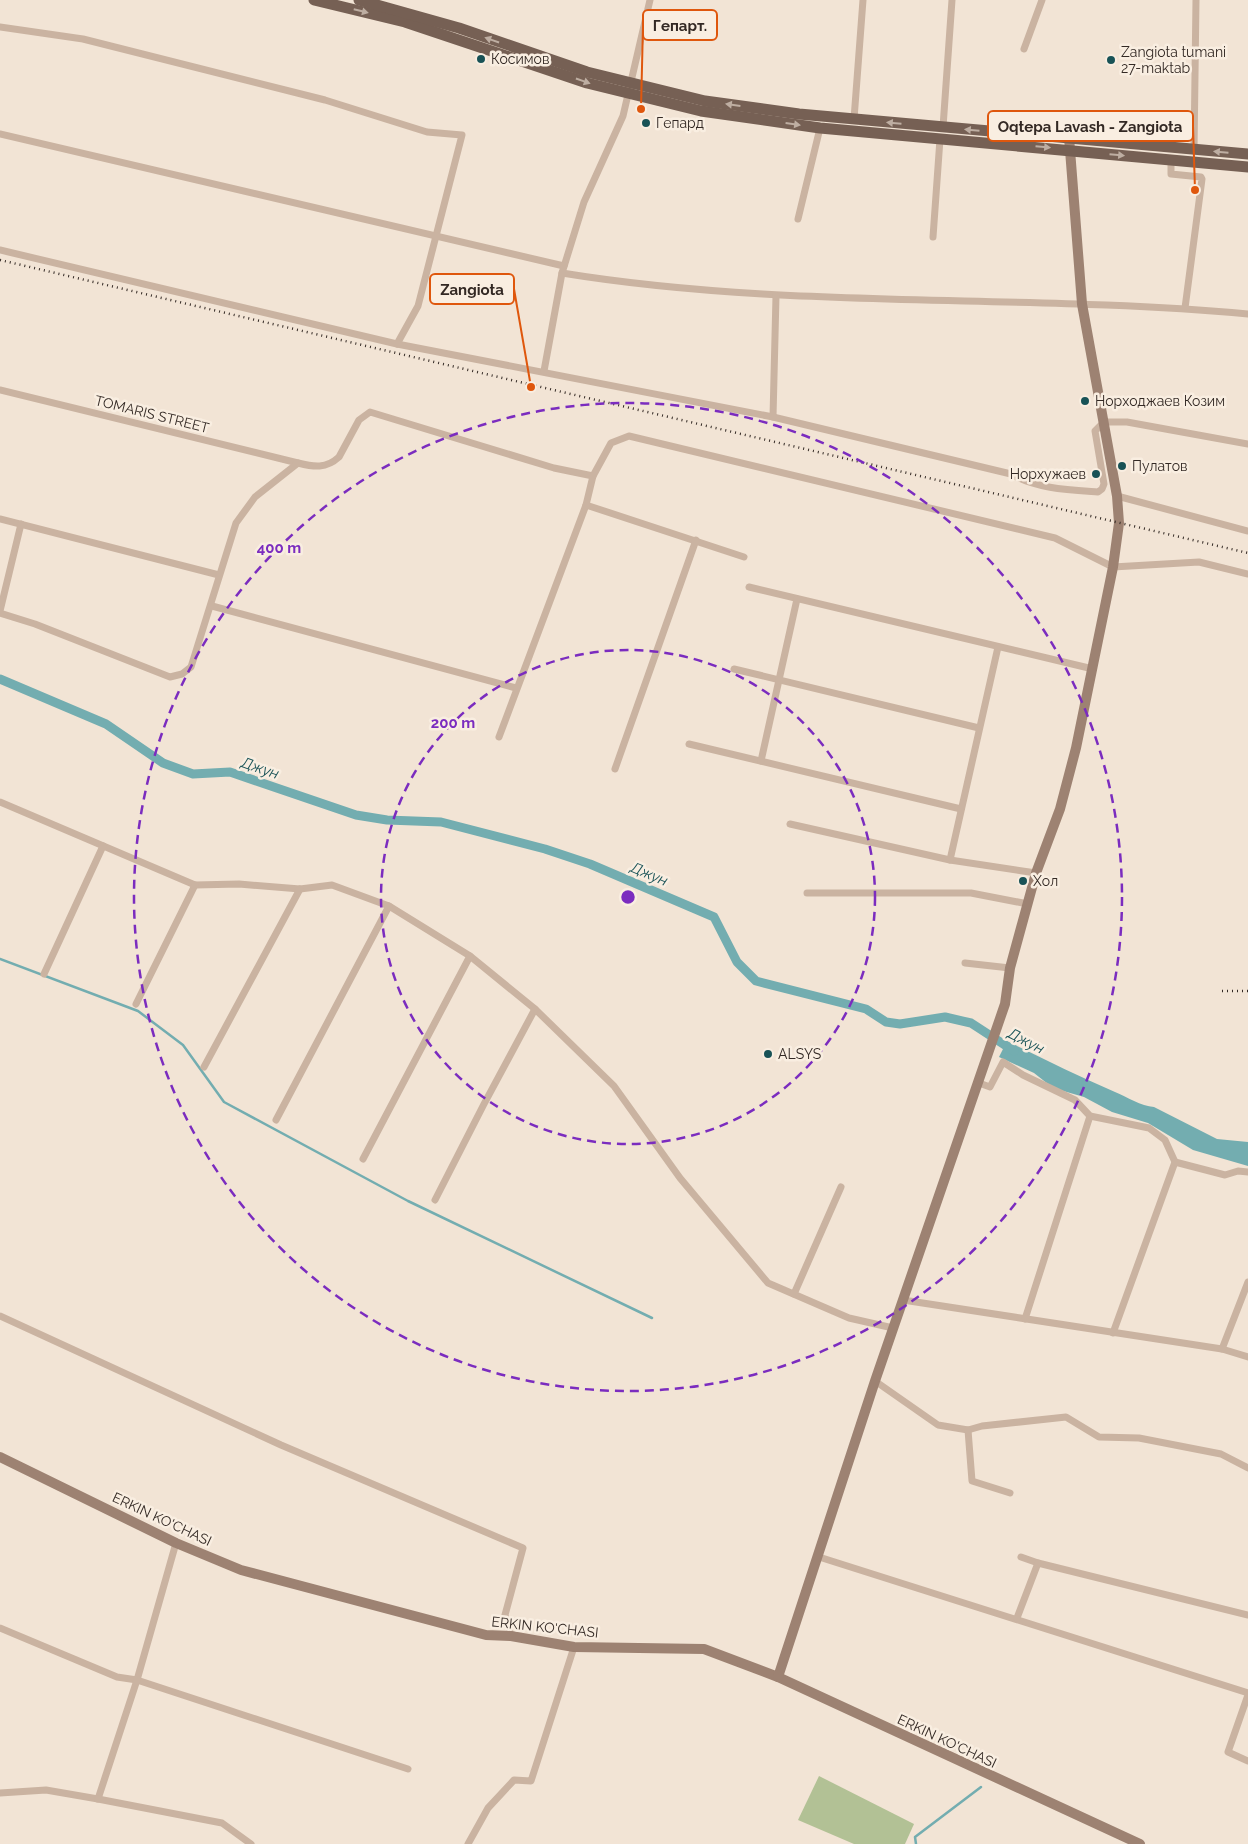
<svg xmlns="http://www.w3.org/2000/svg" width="1248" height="1844" font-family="Raleway,sans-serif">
<rect width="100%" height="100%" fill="#f2e4d5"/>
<!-- green -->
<polygon fill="#b2c195" points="819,1776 914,1824 905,1844 854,1844 798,1820"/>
<!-- water -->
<path fill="#73adb0" d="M 1007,1041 C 1042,1058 1078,1076 1115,1092 C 1127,1097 1141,1106 1154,1107 L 1217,1139 L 1248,1142 L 1248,1166 L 1193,1150 L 1148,1123 L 1112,1112 L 1084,1097 L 1053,1088 L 1034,1073 L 999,1057 Z"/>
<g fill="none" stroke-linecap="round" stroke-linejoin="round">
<!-- stream -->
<g stroke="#73adb0" stroke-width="2.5">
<polyline points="0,959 138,1011 183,1045 224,1102 408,1201 652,1318"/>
<polyline points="916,1844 915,1837 981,1787"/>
</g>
<!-- canal -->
<polyline stroke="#73adb0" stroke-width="9" points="0,679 106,724 163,763 193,774 230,772 356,815 387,820 441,822 545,849 590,864 714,917 737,962 756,981 866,1009 886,1022 900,1024 945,1017 971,1023 1014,1051"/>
<!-- minor -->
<g stroke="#cab3a1" stroke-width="7">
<polyline points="0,27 83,39 325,100 427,132 462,135 418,306 397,344"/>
<polyline points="1024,49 1042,0"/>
<polyline points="854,119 863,0"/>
<polyline points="943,127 952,0"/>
<polyline points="0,134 564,266"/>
<polyline points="1194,150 1196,0"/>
<polyline points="1171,160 1171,174 1201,177 1202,179 1185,308"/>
<polyline points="798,219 820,128"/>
<polyline points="933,237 940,139"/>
<path d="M 0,250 L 397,344 L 773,417 L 1011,474 C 1037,489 1069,490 1098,492 L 1102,489 L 1104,484 L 1095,431 L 1104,422 L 1127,422 L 1248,444"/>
<path d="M 562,273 C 789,310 1020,293 1248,314"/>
<polyline points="544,371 562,273 584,202 623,116 650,0"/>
<polyline points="0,390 298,463"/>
<polyline points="773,417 776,296"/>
<polyline points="1117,496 1248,531"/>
<polyline points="586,505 744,557"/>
<polyline points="0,519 219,575"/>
<polyline points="749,587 1093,669"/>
<polyline points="212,606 516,688"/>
<polyline points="0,611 21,524"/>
<path d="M 0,613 L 35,624 L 170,677 L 182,674 L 191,667 L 236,523 L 255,497 L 298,463 C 314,467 326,469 339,457 L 359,420 L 370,412 L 554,468 L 593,476"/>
<polyline points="734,669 979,728"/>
<polyline points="499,737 586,505 593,476 611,443 629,436 1055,538 1113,567 1199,562 1248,574"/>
<polyline points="689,744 961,809"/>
<polyline points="761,761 797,599"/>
<polyline points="615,769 696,540"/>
<polyline points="0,802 195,885 239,884 300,889 332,885 389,906 470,956 535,1009 614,1086 680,1178 768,1283 849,1318 893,1328"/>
<polyline points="790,824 950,860 1036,873"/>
<polyline points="950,860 998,647"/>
<polyline points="807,893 971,893 1028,904"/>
<polyline points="965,963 1010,968"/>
<polyline points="44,974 103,846"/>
<polyline points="136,1004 195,885"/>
<polyline points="204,1067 300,889"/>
<polyline points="979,1083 990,1087 1003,1062 1023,1075 1075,1100 1090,1116 1149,1128 1165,1140 1175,1162 1113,1333"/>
<polyline points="276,1120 389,906"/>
<polyline points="363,1159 470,956"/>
<polyline points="1175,1162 1225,1175 1238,1171 1248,1172"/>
<polyline points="435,1200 484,1104 535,1009"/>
<polyline points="794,1294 841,1187"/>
<polyline points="903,1300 1222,1349 1248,1357"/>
<polyline points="0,1316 281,1445 523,1548 505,1615 511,1636"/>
<polyline points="1025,1319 1090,1116"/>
<polyline points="1222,1349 1248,1282"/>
<polyline points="875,1381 938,1425 968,1430 982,1426 1066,1417 1099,1437 1139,1438 1221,1454 1248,1468"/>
<polyline points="968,1430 972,1481 1010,1493"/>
<polyline points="819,1557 1248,1693"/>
<polyline points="1021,1557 1038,1563 1248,1615"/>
<polyline points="1017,1618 1038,1563"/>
<polyline points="0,1628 117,1677 137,1680 408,1769"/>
<polyline points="1248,1695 1228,1752 1248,1761"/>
<polyline points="0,1793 46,1790 98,1799 137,1680 176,1543"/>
<polyline points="98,1799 222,1823 251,1844"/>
<polyline points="468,1844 488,1808 514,1780 531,1781 574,1647"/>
</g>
<!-- secondary -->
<g stroke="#9d8272" stroke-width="10">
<polyline points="0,1457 176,1543 241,1570 486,1635 511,1636 574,1647 704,1649 778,1677 1140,1844"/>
<polyline points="778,1677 875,1381 1005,1004 1010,968 1036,873 1060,809 1076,748 1113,567 1119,523 1117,496 1082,304 1069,137"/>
</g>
<!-- primary -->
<g stroke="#766054" stroke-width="11">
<polyline points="314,0 405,22 587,83 701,111 820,128 1248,167"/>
<polyline points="359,0 459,28 587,72 705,101 799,114 1248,154"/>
</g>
<!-- rail -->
<g stroke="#332924" stroke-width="2.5" stroke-dasharray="1 4" stroke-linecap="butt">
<polyline points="0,260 1248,553"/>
<polyline points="1222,991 1248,991"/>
</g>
</g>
<!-- one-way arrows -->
<defs><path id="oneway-solid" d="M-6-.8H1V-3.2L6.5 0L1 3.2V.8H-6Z" transform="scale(1.25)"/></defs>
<g fill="#beaea2">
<use href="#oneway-solid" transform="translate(361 11) rotate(14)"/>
<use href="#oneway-solid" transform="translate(492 40) rotate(-161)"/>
<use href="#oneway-solid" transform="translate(583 81) rotate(19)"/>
<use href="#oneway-solid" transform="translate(733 105) rotate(-172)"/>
<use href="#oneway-solid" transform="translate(894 123) rotate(-175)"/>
<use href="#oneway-solid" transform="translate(793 124) rotate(8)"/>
<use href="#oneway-solid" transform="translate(972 130) rotate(-175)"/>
<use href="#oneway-solid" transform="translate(1043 147) rotate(5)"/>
<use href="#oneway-solid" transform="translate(1221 152) rotate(-175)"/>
<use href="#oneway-solid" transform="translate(1117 155) rotate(5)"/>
</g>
<!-- distance rings -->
<g fill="none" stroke="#7b2cbf" stroke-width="2.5" stroke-dasharray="9 6">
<circle cx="628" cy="897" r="247"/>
<circle cx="628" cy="897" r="494"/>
</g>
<!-- markers -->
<g fill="#185256" stroke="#f9eee1" stroke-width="2">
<circle cx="481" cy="59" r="5"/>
<circle cx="1111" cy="60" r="5"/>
<circle cx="646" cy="123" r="5"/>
<circle cx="1085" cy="401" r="5"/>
<circle cx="1122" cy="466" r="5"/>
<circle cx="1096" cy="474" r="5"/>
<circle cx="1023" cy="881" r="5"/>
<circle cx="768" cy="1054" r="5"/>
</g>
<g text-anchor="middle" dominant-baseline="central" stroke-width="5" stroke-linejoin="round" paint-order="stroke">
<!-- poi labels -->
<g font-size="14" fill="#332924" stroke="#f9eee1" text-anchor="start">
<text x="1121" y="52">Zangiota tumani<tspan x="1121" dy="16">27-maktab</tspan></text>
<text x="491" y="59">Косимов</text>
<text x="656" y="123">Гепард</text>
<text x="1095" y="401">Норходжаев Козим</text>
<text x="1132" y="466">Пулатов</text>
<text x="1086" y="474" text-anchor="end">Норхужаев</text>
<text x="1033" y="881">Хол</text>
<text x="778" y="1054">ALSYS</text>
</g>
<!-- street labels -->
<g font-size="14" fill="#332924" stroke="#f9eee1">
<text transform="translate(152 414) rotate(14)">TOMARIS STREET</text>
<text transform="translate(162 1519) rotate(25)">ERKIN KO'CHASI</text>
<text transform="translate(545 1627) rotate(6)">ERKIN KO'CHASI</text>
<text transform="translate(947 1741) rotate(25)">ERKIN KO'CHASI</text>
</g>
<!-- water labels -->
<g font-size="15" font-style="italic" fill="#185256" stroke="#f9eee1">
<text transform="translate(260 768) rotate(19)">Джун</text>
<text transform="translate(649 874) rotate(23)">Джун</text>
<text transform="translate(1026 1041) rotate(27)">Джун</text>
</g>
</g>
<circle cx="628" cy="897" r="8" fill="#7b2cbf" stroke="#f9eee1" stroke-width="2.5"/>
<g font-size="15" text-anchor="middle" font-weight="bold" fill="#7b2cbf" stroke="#f9eee1" stroke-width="5" stroke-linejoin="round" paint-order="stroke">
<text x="279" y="553">400 m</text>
<text x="453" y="728">200 m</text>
</g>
<!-- callouts -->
<path fill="none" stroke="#df570d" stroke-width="2" d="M641 109L643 25M1195 190L1193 126M531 387L514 289"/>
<g fill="#df570d" stroke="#f9eee1" stroke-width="2">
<circle cx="641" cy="109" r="5"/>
<circle cx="1195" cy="190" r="5"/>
<circle cx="531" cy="387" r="5"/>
</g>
<g fill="#f9eee1" stroke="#df570d" stroke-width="2">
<rect x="643" y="10" width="74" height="30" rx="5"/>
<rect x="988" y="111" width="205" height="30" rx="5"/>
<rect x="430" y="274" width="84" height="30" rx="5"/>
</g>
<g font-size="15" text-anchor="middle" font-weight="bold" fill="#332924">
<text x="680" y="31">Гепарт.</text>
<text x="1090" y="132">Oqtepa Lavash - Zangiota</text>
<text x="472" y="295">Zangiota</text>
</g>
</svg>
